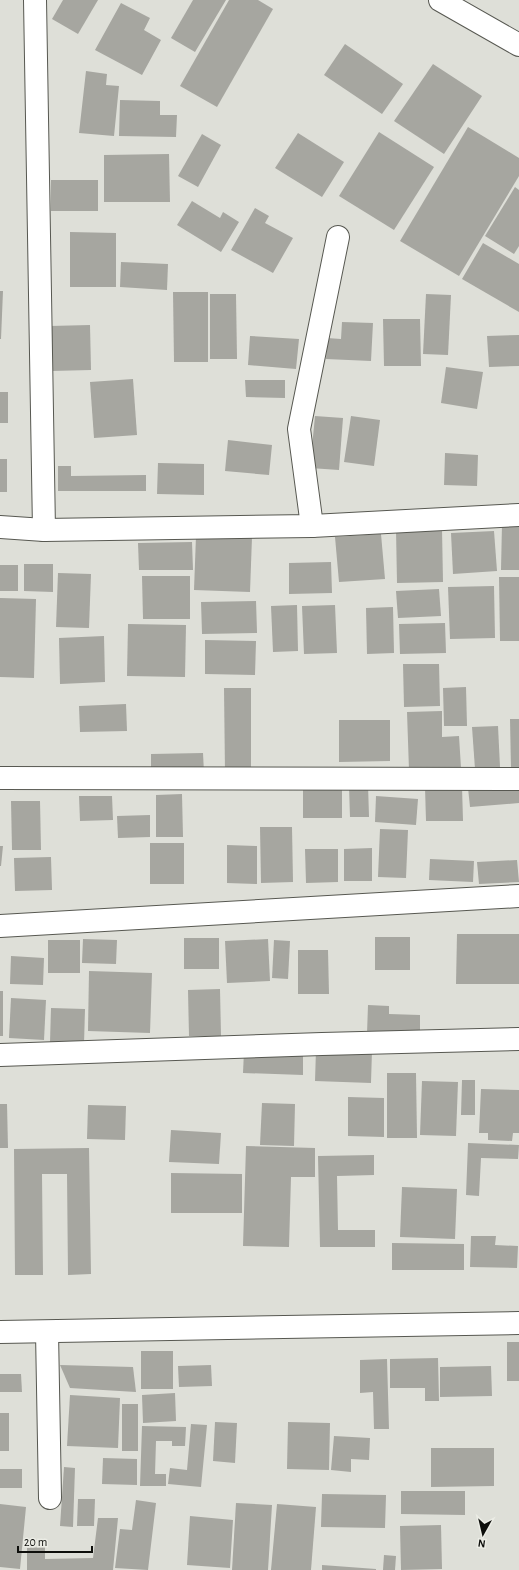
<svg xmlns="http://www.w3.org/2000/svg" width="519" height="1570" font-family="'Alegreya Sans',sans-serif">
<rect width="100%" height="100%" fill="#dedfd8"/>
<!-- building -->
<g fill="#a6a6a0">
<polygon points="63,0 98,0 78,34 52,19"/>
<polygon points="193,0 226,0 195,52 171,38"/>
<polygon points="229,0 258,0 273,9 217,107 180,86"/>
<polygon points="121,3 150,18 144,30 161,40 142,75 95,50"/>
<polygon points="345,44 403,84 382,114 324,75"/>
<polygon points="433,64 482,96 444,154 394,121"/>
<polygon points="86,71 107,74 106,85 119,86 114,136 79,133"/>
<polygon points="120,100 160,101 160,115 177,115 176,137 119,136"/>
<polygon points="468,127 519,158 519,176 459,276 400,241"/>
<polygon points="379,132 434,167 394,230 339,196"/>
<polygon points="298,133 344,162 322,197 275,168"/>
<polygon points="202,134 221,145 198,187 178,176"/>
<polygon points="169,154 170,202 104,202 104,155"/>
<rect x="51" y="180" width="47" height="31"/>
<polygon points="515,187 519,190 519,246 514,254 485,236"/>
<polygon points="192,201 220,218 223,212 239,222 221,252 177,225"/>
<polygon points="255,208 269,216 265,223 293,238 273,273 231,250"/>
<polygon points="70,232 116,233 116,287 70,287"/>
<polygon points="483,243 519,264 519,312 462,279"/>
<polygon points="121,262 168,264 167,290 120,287"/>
<polygon points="0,291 3,291 1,339 0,339"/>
<polygon points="173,292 208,292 208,362 174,362"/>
<polygon points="210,294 236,294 237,359 210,359"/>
<polygon points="426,294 451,295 448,355 423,354"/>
<polygon points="383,319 420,319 421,366 384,366"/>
<polygon points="342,322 373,323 371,361 326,359 327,338 341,339"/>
<polygon points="90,325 91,370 51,371 50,326"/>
<polygon points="519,335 519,366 489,367 487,336"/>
<polygon points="250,336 299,339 296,369 248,365"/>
<polygon points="446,367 483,372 477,409 441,403"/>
<polygon points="133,379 137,435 94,438 90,382"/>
<polygon points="245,380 285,380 285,398 246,397"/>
<rect x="0" y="392" width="8" height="31"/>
<polygon points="315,416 343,418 339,470 310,468"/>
<polygon points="351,416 380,420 374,466 344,462"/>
<polygon points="228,440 272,445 269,475 225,471"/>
<polygon points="445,453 478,455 477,486 444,485"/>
<rect x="0" y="459" width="7" height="33"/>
<polygon points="158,463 204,464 204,495 157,494"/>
<polygon points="58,466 71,466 71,476 146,475 146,491 58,491"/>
<polygon points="502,524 519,525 519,570 501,570"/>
<polygon points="396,529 442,529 443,582 397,583"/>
<polygon points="494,531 497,571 453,574 451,533"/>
<polygon points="381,534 385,579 339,582 335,537"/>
<polygon points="196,536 252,537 250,592 194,590"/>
<polygon points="192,542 193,570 139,570 138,543"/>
<polygon points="331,562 332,593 289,594 289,563"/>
<polygon points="24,564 53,564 53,592 24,591"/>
<rect x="0" y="565" width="18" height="26"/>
<polygon points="58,573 91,574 89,628 56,627"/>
<polygon points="142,576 190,576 190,619 143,619"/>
<polygon points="499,577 519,577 519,641 500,641"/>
<polygon points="494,586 495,638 450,639 448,587"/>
<polygon points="439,589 441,616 398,618 396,591"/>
<polygon points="0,598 36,599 34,678 0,677"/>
<polygon points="256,601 257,633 202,634 201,602"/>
<polygon points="297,605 298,651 273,652 271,606"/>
<polygon points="335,605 337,653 304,654 302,606"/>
<polygon points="393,607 394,653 367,654 366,608"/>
<polygon points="445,623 446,653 400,654 399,624"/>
<polygon points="128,624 186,625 185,677 127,676"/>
<polygon points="104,636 105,682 60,684 59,638"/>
<polygon points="205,640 256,641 255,675 205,674"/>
<polygon points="403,664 439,664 440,706 404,707"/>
<polygon points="466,687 467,726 444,726 443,688"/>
<polygon points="224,688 251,688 251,773 225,773"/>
<polygon points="126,704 127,731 80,732 79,706"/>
<polygon points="442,711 442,737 459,736 461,768 409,770 407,712"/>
<polygon points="510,719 519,719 519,769 511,769"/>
<polygon points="339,720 390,720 390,761 339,762"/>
<polygon points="498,726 500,767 475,769 472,727"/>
<polygon points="203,753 204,773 151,775 151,754"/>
<polygon points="519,784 519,803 470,807 468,788"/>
<polygon points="368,785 369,817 350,817 349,786"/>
<polygon points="462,786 463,821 426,821 425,787"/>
<rect x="303" y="787" width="39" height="31"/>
<polygon points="182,794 183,837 156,837 156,795"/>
<polygon points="79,796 112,796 113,820 80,821"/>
<polygon points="376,796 418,799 416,825 375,822"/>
<polygon points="11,801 40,801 41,850 12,850"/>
<polygon points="150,815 150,837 118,838 117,816"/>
<polygon points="260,827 292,827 293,882 261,883"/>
<polygon points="380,829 408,830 406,878 378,877"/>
<rect x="150" y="843" width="34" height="41"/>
<polygon points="227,845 257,846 257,884 227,883"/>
<polygon points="0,846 3,846 1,866 0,866"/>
<polygon points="372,848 372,881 344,881 344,849"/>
<polygon points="305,849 338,849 338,882 306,883"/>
<polygon points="51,857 52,890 15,891 14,858"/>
<polygon points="430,859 474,861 473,882 429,880"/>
<polygon points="517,860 519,882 479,884 477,862"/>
<polygon points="457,934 519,934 519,984 456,984"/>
<rect x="375" y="937" width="35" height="33"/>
<rect x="184" y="938" width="35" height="31"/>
<polygon points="83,939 117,940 116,964 82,963"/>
<polygon points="268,939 270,981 227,983 225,941"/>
<rect x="48" y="940" width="32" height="33"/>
<polygon points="274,940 290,941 288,979 272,978"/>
<polygon points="298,950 328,950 329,994 298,994"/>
<polygon points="11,956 44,958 43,985 10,984"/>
<polygon points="89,971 152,973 150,1033 88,1031"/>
<polygon points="220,989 221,1036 189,1036 188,990"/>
<rect x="0" y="991" width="3" height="45"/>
<polygon points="11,998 46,1000 44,1040 9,1038"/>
<polygon points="368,1005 389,1006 389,1014 420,1015 420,1035 367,1034"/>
<polygon points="51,1008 85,1009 84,1044 50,1043"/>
<polygon points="316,1049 372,1050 371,1083 315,1081"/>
<polygon points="244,1051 303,1052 303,1075 243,1073"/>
<polygon points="387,1073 416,1073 417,1138 387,1138"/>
<polygon points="462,1080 475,1080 475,1115 461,1115"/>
<polygon points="422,1081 458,1082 456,1136 420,1135"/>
<polygon points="481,1089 519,1090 519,1133 513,1133 512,1141 488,1140 488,1133 479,1133"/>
<polygon points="348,1097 384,1098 384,1137 348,1136"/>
<polygon points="262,1103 295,1104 294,1146 260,1145"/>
<polygon points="0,1104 7,1104 8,1148 0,1148"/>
<polygon points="88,1105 126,1106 125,1140 87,1139"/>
<polygon points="171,1130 221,1133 219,1164 169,1162"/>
<polygon points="468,1143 519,1145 518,1159 481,1158 479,1196 466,1195"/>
<polygon points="246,1146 315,1148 315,1177 291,1177 289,1247 243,1246"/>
<polygon points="89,1148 91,1274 68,1275 67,1174 42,1174 43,1275 15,1275 14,1149"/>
<polygon points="374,1155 374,1175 337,1176 338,1230 375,1230 375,1247 320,1247 318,1156"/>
<polygon points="171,1173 242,1174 242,1213 171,1213"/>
<polygon points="402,1187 457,1189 455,1239 400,1237"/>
<polygon points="471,1236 496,1236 495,1245 518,1246 517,1268 470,1267"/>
<polygon points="392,1243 464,1244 464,1270 392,1270"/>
<rect x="507" y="1342" width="12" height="39"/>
<rect x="141" y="1351" width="32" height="38"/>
<polygon points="438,1358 439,1401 425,1401 425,1388 390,1388 390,1359"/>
<polygon points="387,1359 389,1429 374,1429 373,1392 360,1393 360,1360"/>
<polygon points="60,1365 133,1367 136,1392 70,1388"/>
<polygon points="211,1365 212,1386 179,1387 178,1366"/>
<polygon points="491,1366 492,1396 440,1397 440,1367"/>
<polygon points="0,1374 21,1374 22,1392 0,1392"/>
<polygon points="175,1393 176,1421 143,1423 142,1395"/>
<polygon points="70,1395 120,1398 118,1448 67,1446"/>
<rect x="122" y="1404" width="16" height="47"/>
<rect x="0" y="1413" width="9" height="38"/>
<polygon points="215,1422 237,1423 235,1463 213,1461"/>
<polygon points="288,1422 330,1423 329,1470 287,1469"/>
<polygon points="191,1424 207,1425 201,1487 168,1484 170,1468 187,1470"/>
<polygon points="142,1426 186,1427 185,1446 172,1446 172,1441 156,1441 155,1474 166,1474 166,1486 140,1486"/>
<polygon points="334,1436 370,1438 369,1460 351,1459 351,1472 331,1470"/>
<polygon points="431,1448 494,1448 494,1486 431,1487"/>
<polygon points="103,1458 137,1459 137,1485 102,1484"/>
<polygon points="64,1467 75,1468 73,1527 60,1526"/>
<rect x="0" y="1469" width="22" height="19"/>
<polygon points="401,1491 465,1491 465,1515 401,1514"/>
<polygon points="322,1494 386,1495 385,1528 321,1527"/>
<polygon points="78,1499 95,1499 94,1526 77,1526"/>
<polygon points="136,1500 156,1503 148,1570 115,1568 120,1529 132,1530"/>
<polygon points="236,1503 272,1505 268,1570 232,1570"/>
<polygon points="0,1504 26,1507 20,1569 0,1567"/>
<polygon points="277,1504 316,1507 311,1570 271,1570"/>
<polygon points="190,1516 233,1520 230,1568 187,1565"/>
<polygon points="98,1518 118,1518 113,1570 27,1570 27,1548 45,1547 45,1559 93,1558"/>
<polygon points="441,1525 442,1569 401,1570 400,1526"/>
<polygon points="384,1555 396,1556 395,1570 383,1570"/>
<polygon points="322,1565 376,1569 376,1570 322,1570"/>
</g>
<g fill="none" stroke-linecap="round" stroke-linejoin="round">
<!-- minor casing -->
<g stroke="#575851" stroke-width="24">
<g id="minor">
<polyline points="35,0 44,530"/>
<polyline points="440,0 519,45"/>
<polyline points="312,526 299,429 338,237"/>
<polyline points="0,527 44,530 312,526 519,515"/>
<polyline points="0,778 519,779"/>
<polyline points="0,926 519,896"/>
<polyline points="0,1055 322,1044 519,1039"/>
<polyline points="47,1332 50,1498"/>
</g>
</g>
<!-- major casing -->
<g stroke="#575851" stroke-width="24">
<polyline id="major" points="0,1332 519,1323"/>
</g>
<!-- minor -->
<use href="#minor" stroke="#fff" stroke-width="22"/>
<!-- major -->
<use href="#major" stroke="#fff" stroke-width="22"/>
</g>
<!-- north arrow -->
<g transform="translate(483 1534) rotate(188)" stroke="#ebece5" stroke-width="3" paint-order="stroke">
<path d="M0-3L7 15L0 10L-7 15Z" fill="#0d0e0b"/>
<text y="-6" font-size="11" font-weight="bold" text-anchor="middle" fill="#0d0e0b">N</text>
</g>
<!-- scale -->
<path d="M18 1546v6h74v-6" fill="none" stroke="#0d0e0b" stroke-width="2"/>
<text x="24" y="1546" font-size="12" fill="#0d0e0b" stroke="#ebece5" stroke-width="3" paint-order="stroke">20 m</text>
</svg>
